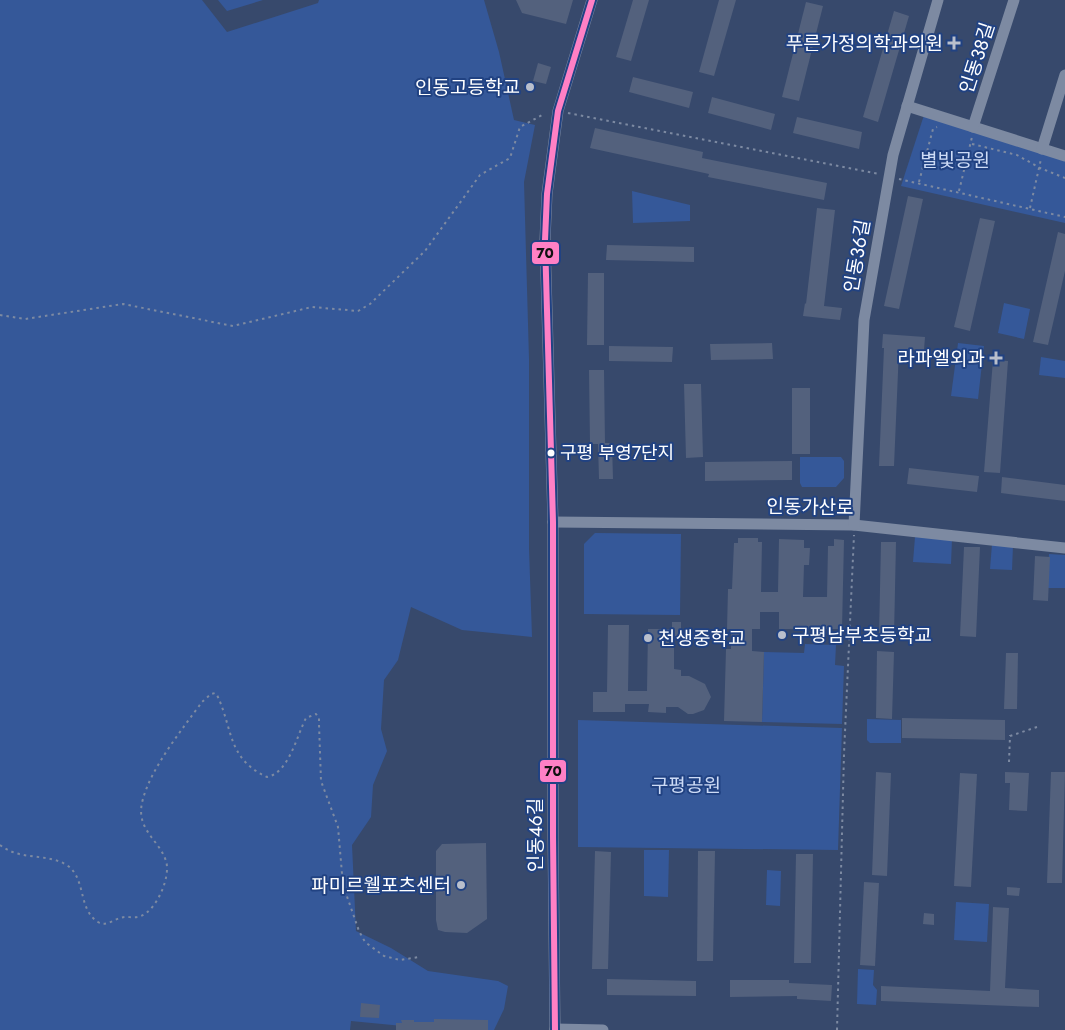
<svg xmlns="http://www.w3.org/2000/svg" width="1065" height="1030" font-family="Jost,'Noto Sans KR',sans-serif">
<rect width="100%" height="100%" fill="#37496c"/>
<!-- green -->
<g fill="#355899">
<polygon points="0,0 202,0 227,32 318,3 319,0 484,0 499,52 514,120 535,125 524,182 529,359 529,548 532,637 462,630 411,607 398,660 384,680 381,729 387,751 373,785 371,817 352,845 356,931 391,948 428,971 498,981 508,986 504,1009 494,1030 444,1030 351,1021 350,1030 0,1030"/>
<polygon points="218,0 263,0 227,11"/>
<polygon points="925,112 1065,153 1065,223 901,186"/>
<polygon points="632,191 690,205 690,221 633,223"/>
<polygon points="1004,303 1030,309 1024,339 998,333"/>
<polygon points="958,343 984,346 978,399 951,396"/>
<polygon points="1041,357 1065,361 1065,378 1039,375"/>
<polygon points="800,457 841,457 844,461 844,478 836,487 802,487 800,483"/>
<polygon points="595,533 681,534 680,615 584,614 584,544"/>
<polygon points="915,537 952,539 951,564 913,562"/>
<polygon points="992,544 1013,545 1012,570 990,569"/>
<polygon points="1049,554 1065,555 1065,588 1047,588"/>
<polygon points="805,644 836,645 835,665 844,666 842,724 762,722 764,652 804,653"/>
<polygon points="867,719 901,720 901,743 870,743 867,740"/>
<polygon points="578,720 842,728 838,850 578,847"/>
<polygon points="644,850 669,850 668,897 644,896"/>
<polygon points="767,870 781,871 780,906 766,905"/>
<polygon points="956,902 989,904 987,942 954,940"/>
<polygon points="858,969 874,970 873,985 877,990 876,1005 857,1004"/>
</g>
<!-- building -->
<g fill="#53617d">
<polygon points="516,0 573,0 566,24 522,13"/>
<polygon points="633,0 649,0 631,61 616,57"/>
<polygon points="719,0 736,0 714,76 699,72"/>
<polygon points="806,2 823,6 799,101 782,97"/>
<polygon points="894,11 909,16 878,122 863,117"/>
<polygon points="538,63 551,67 546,84 533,81"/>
<polygon points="633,77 693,92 689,108 629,92"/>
<polygon points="712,97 775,114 771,130 708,113"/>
<polygon points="797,117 862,132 859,149 793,133"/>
<polygon points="595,128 703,152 702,158 827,183 824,200 708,177 709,174 590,148"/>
<polygon points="908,196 923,199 899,309 884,306"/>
<polygon points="817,208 835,210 824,306 842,308 840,320 803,316 805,303 806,304"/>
<polygon points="980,218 995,221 970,331 954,327"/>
<polygon points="1058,232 1065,234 1065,271 1048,345 1033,342"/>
<polygon points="607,245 694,247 694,262 606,260"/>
<polygon points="588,273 604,273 604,345 587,345"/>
<polygon points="883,334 925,337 924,350 899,349 894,466 879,466 884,348 882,348"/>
<polygon points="772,343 773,359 711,360 710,344"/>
<polygon points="609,346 673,347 672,362 609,361"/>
<polygon points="993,360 1008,361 1000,473 984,472"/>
<polygon points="589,370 604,370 605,443 612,443 613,479 599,479 598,444 590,444"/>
<polygon points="684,384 701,384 703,457 686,458"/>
<rect x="792" y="388" width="18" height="66"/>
<polygon points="792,461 792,480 705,481 705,462"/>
<polygon points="909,468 979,476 977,492 907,484"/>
<polygon points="1002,477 1065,485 1065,501 1001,493"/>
<polygon points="738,538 758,538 758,542 762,542 761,592 778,592 779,539 804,540 804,548 810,548 809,565 804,565 803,597 827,597 828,546 834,546 834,539 844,540 842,629 779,629 779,612 760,612 760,629 752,629 752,651 764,652 762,722 724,721 726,649 731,649 731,629 727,629 728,589 732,589 734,543 738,543"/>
<polygon points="881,542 896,542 894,636 879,636"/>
<polygon points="964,547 980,547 976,637 960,636"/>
<polygon points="1035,556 1050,557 1048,601 1033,600"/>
<polygon points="672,622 681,622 681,640 674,640 674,669 681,670 681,676 689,676 705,684 711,697 704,710 693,714 688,714 678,707 666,707 666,713 648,712 649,704 625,704 625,712 593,712 593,692 607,692 608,625 629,625 628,691 647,691 648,629 672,629"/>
<polygon points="877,651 894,652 892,719 876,718"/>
<polygon points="1006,653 1018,653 1017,709 1004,709"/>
<polygon points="902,718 1005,720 1005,740 902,738"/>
<polygon points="876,772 891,773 887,876 872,875"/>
<polygon points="1005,772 1029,773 1027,811 1009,810 1010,783 1005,783"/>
<polygon points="1051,772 1065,772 1062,883 1047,883"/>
<polygon points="960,773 977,774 971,887 954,886"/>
<polygon points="486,843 487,919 467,933 445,932 438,930 436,920 436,851 442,844"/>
<polygon points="595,851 611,852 608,969 592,969"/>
<polygon points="698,851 715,851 713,961 697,961"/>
<polygon points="796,854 813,854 811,963 794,963"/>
<polygon points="864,882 879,883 875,966 860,965"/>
<polygon points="1007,887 1020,888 1019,896 1007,895"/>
<polygon points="993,907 1009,908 1005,988 1039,990 1039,1007 881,1001 881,986 990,991"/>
<polygon points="924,913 934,914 934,925 923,924"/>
<polygon points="607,979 696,981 696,996 607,995"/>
<polygon points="730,980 789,980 789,983 832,985 831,1001 797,999 797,996 730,997"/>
<polygon points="361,1003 380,1005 379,1018 360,1017"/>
<polygon points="434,1019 488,1020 488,1030 396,1030 396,1023 402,1023 401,1020 414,1020 414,1022 434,1022"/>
</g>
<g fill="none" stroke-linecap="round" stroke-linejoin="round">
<!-- path -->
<g stroke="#7d8aa2" stroke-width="2" stroke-dasharray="2.5 4" stroke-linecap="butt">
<polyline points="568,113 879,174"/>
<polyline points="972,144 1017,155 1040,168 1065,178"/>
<polyline points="899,179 1065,217"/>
<polyline points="919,182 933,129 937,127"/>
<polyline points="959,191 972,137"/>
<polyline points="1030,208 1041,159"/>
<polyline points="0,315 25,319 123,304 233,326 312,307 358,311 370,304 425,251 480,175 510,158 520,127 544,114"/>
<polyline points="1009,762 1010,736 1037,727"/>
<path d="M 0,845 C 21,861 45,853 65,864 C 87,876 77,909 98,922 C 107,928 115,917 126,917 C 131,917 136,918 141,916 C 157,910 171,876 166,861 C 159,839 134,829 143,799 C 151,768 183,728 202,702 L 211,694 L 215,693 L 217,695 C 233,728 227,759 267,777 C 289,773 297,735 306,718 L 316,714 L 319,718 L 319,724 L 321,781 L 338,827 L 343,885 L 359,931 L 365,942 L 384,956 L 400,960 L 419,957"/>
<polyline points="837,1030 844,754 854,535"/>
</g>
<!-- minor -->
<g stroke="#7d8aa2" stroke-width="11">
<polyline points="907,106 1065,156"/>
<polyline points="973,127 1014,0"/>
<polyline points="1042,149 1065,75"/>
<polyline points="553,522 854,525 1065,548"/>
<polyline points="854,525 864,320 893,155 938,0"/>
<polyline points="555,1029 603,1030"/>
<polyline points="555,1030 553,836 553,522 545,240 547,194 558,111 592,0"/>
</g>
<!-- bus-1 casing -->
<g stroke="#214282" stroke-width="10">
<polyline id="bus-1" points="555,1030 553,836 553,522 545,240 547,194 558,111 592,0"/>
</g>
<!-- bus-1 -->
<use href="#bus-1" stroke="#ff80c5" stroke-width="6"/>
</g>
<!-- markers -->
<g fill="#b9bfcc" stroke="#214282" stroke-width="2">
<path d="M951.5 35.5h5v5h5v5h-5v5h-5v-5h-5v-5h5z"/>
<circle cx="530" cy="87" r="5"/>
<path d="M993.5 350.5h5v5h5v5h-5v5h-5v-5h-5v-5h5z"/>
<circle cx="782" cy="635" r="5"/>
<circle cx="648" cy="638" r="5"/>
<circle cx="461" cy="885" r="5"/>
</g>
<circle fill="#fff" stroke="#214282" stroke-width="2" cx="551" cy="453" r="4.5"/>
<g text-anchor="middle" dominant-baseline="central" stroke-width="4" stroke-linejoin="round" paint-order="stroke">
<!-- bus labels -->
<g font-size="18" fill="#fff" stroke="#214282" text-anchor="start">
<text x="560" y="453">구평 부영7단지</text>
</g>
<!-- poi labels -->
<g font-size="19" fill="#fff" stroke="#214282" text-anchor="end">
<text x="943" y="43">푸른가정의학과의원</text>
<text x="520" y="87">인동고등학교</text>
<text x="985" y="358">라파엘외과</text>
<text x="792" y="635" text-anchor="start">구평남부초등학교</text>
<text x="658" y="638" text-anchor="start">천생중학교</text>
<text x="451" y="885">파미르웰포츠센터</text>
</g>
<!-- street labels -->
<g font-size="19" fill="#fff" stroke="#214282">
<text transform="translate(977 58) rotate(-72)">인동38길</text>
<text transform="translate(857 256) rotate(-80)">인동36길</text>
<text transform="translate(810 507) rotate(1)">인동가산로</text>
<text transform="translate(535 835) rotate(-90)">인동46길</text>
</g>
<!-- park labels -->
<g font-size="19" fill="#cddbf6" stroke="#214282">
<text x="955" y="160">별빛공원</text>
<text x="686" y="785">구평공원</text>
</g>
</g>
<g stroke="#214282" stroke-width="2">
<rect x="531" y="241" width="29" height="24" rx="5" fill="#ff80c5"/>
<rect x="539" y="759" width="28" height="24" rx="5" fill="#ff80c5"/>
</g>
<g font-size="14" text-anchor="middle" font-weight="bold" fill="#111">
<text x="545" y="258">70</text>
<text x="553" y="776">70</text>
</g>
</svg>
